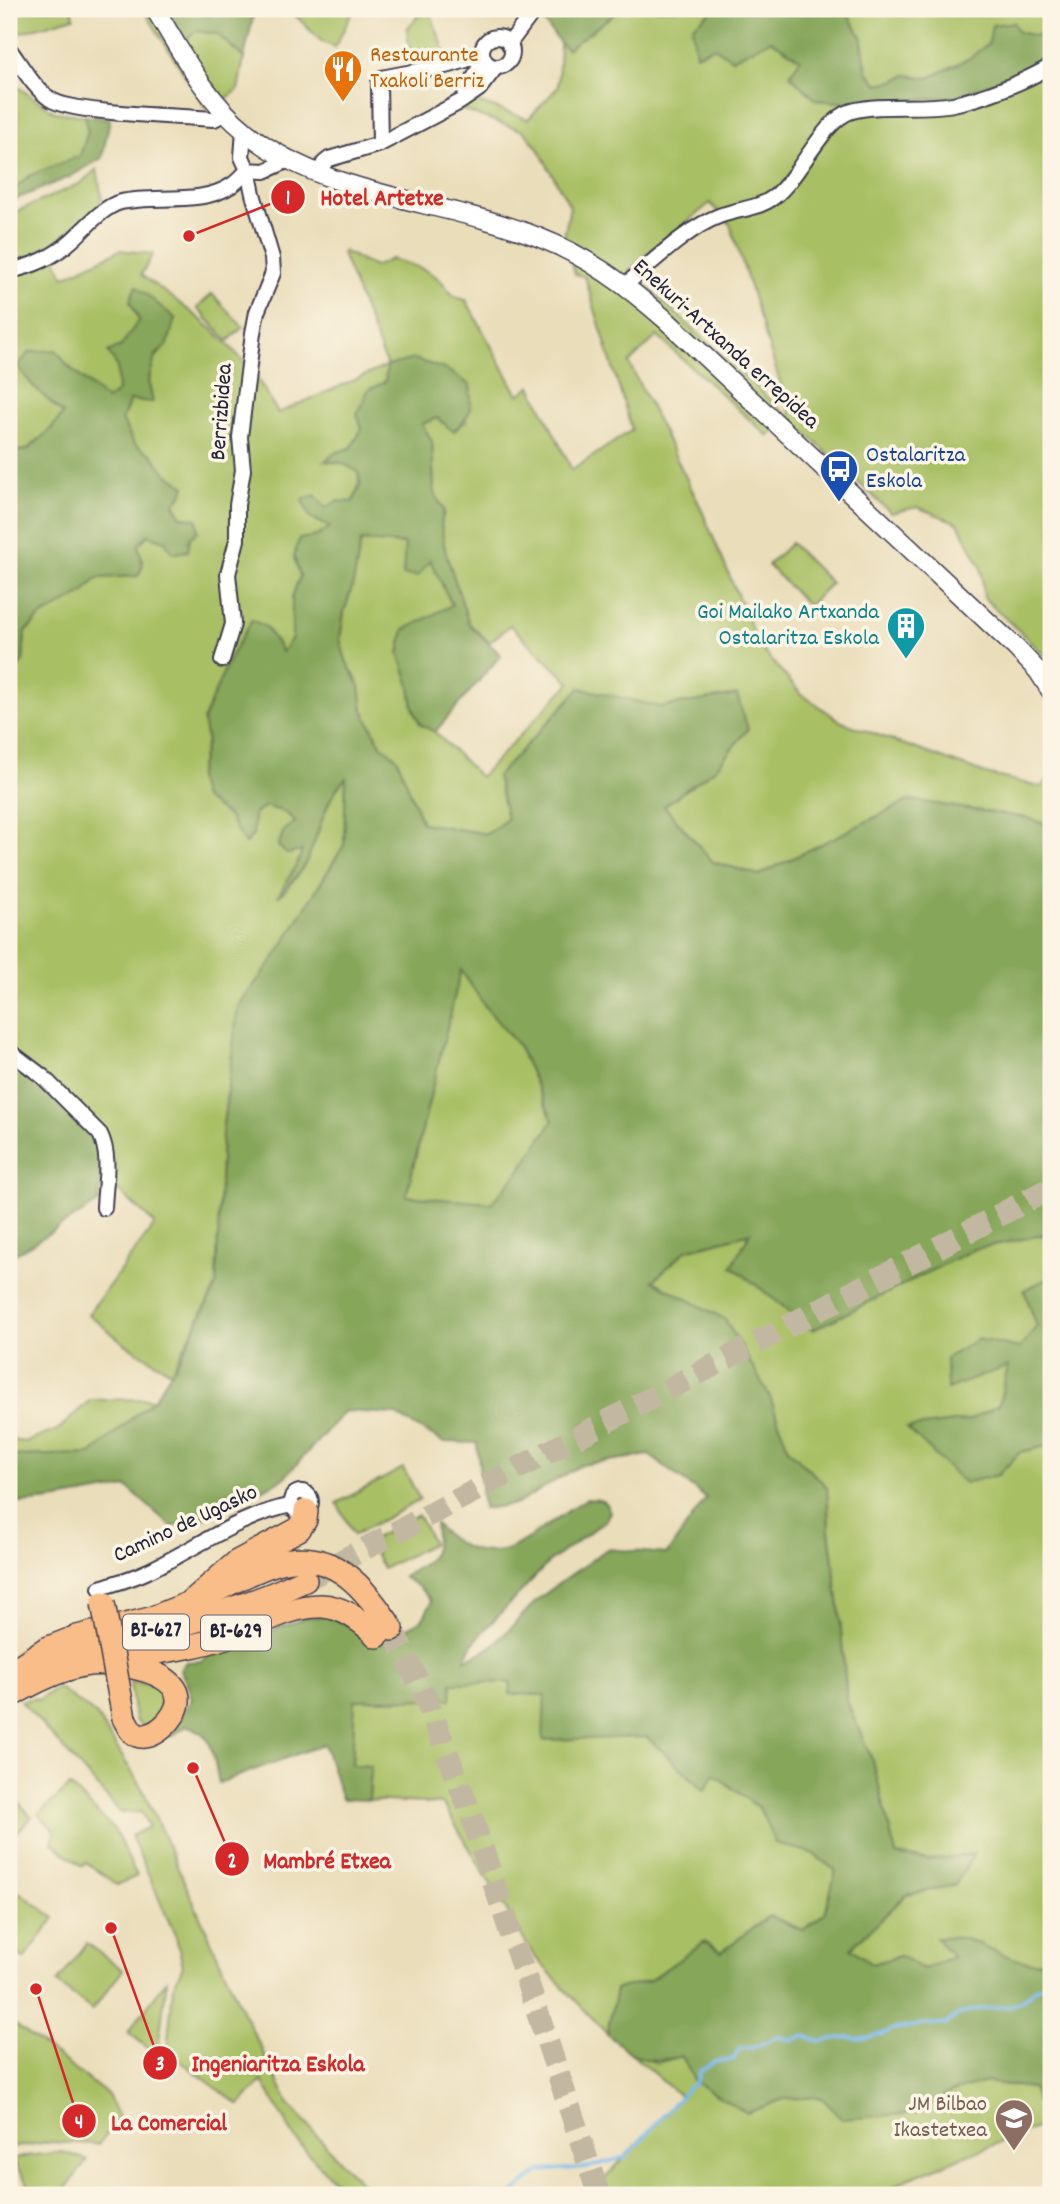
<svg xmlns="http://www.w3.org/2000/svg" width="1060" height="2204" font-family="Dekko,sans-serif">
<rect width="100%" height="100%" fill="#fcf5e5"/>
<filter id="ink" filterUnits="userSpaceOnUse"><feTurbulence type="fractalNoise" baseFrequency=".0143" numOctaves="2"/><feDisplacementMap in="SourceGraphic" scale="14" xChannelSelector="R" yChannelSelector="G"/><feConvolveMatrix kernelMatrix="1 2 1 2 8 2 1 2 1" color-interpolation-filters="sRGB"/></filter>
<filter id="wash" filterUnits="userSpaceOnUse"><feTurbulence type="fractalNoise" baseFrequency=".00686" numOctaves="4" result="noise"/><feDisplacementMap in="SourceGraphic" scale="28" xChannelSelector="R" yChannelSelector="G"/><feGaussianBlur stdDeviation="1.57" result="paint"/><feColorMatrix in="noise" values="0 0 0 0 0 0 0 0 0 0 0 0 0 0 0 0 0 1.4 0 .05"/><feComposite in="paint" operator="in"/></filter>
<g filter="url(#wash)">
<rect width="100%" height="100%" fill="#eaddba"/>
<!-- green -->
<g fill="#a8bf64" stroke="#657050" stroke-width="2" fill-rule="evenodd">
<polygon points="9,9 72,9 74,17 9,36"/>
<polygon points="143,9 163,9 196,31 217,34 244,58 238,90 226,99 206,108"/>
<polygon points="292,9 354,9 335,47 322,42 291,11"/>
<polygon points="424,9 429,9 448,60 412,67 407,29"/>
<path d="M 621,9 L 714,9 L 692,27 L 714,46 L 732,59 L 770,40 L 801,59 L 816,100 L 848,103 L 954,97 L 1024,72 L 1051,57 L 1051,661 L 984,598 L 981,567 L 958,523 L 917,507 L 891,513 L 793,421 L 768,436 L 657,336 L 629,363 L 700,506 L 759,646 L 801,694 L 842,722 L 986,774 L 1041,787 L 1051,776 L 1051,826 L 1027,818 L 910,800 L 759,875 L 713,862 L 664,806 L 716,768 L 737,695 L 660,707 L 580,688 L 507,819 L 487,834 L 422,823 L 397,758 L 381,745 L 363,710 L 360,686 L 346,661 L 340,639 L 344,612 L 353,584 L 361,541 L 406,544 L 404,575 L 418,576 L 430,559 L 452,605 L 404,630 L 413,707 L 420,724 L 435,732 L 480,777 L 570,683 L 510,625 L 490,642 L 469,624 L 445,550 L 441,524 L 444,510 L 434,493 L 432,441 L 422,424 L 437,418 L 454,431 L 467,421 L 385,382 L 368,390 L 362,429 L 351,448 L 335,453 L 326,461 L 342,463 L 358,472 C 366,508 318,535 294,557 L 300,576 L 292,597 L 292,638 L 283,653 L 266,627 L 251,621 L 203,720 L 207,741 L 197,778 L 203,798 L 228,816 L 245,844 L 253,835 L 254,814 L 266,806 C 272,808 281,810 287,814 C 300,825 306,850 298,866 C 293,876 285,883 280,895 C 312,866 312,834 330,799 C 334,791 341,784 346,776 L 344,845 L 274,959 L 238,1007 L 222,1134 L 216,1286 L 171,1372 L 125,1344 L 88,1314 L 155,1224 L 119,1191 L 98,1203 L 92,1134 L 26,1073 L 9,1062 L 9,674 L 12,676 L 23,661 L 25,633 L 39,618 L 83,593 L 97,578 L 138,576 L 143,565 L 138,545 L 148,535 L 165,541 L 174,553 L 187,551 L 181,516 L 174,503 L 182,495 L 184,486 L 167,474 L 151,454 L 134,444 L 122,420 L 130,400 L 152,402 C 147,377 148,362 168,344 L 130,301 L 139,320 C 121,352 116,352 118,391 L 107,400 L 68,366 L 56,350 L 33,386 L 64,414 L 48,432 L 26,450 L 9,452 L 9,277 L 52,249 L 64,277 L 120,250 L 153,254 L 141,275 C 179,302 219,330 248,367 C 260,380 268,397 278,413 L 387,366 L 342,254 L 343,251 L 374,267 L 391,259 C 408,264 427,268 440,280 C 452,291 448,296 466,300 L 518,395 L 531,386 L 572,470 L 632,430 L 585,277 L 575,274 L 564,238 L 570,206 L 537,147 L 524,131 L 456,108 L 472,100 L 528,119 L 558,87 L 560,43 L 567,48 ZM 710,203 L 730,224 L 792,420 L 629,270 Z"/>
<polygon points="849,9 1051,9 1051,29 1035,36 1018,32 989,43 970,58 929,78 906,75 895,81 878,84 867,72 861,36 850,18"/>
<polygon points="9,81 55,112 85,116 88,132 80,156 31,175 9,193"/>
<polygon points="97,169 102,198 98,207 56,241 33,255 9,263 9,215 81,183"/>
<polygon points="212,294 243,327 228,341 197,308"/>
<polygon points="791,543 831,583 808,606 768,565"/>
<polygon points="460,969 487,1009 518,1045 553,1121 515,1177 491,1203 406,1197"/>
<path d="M 751,1233 L 813,1330 L 974,1249 L 1051,1233 L 1051,1277 L 1024,1290 L 1037,1326 L 1020,1349 L 978,1339 L 1009,1365 L 999,1405 L 970,1420 L 908,1428 L 998,1475 L 1020,1452 L 1051,1445 L 1051,1960 C 1019,1969 994,1948 965,1939 C 957,1937 946,1939 937,1939 L 953,1957 L 923,1969 L 900,1956 L 872,1964 L 851,1948 L 906,1895 L 955,1885 L 973,1854 L 930,1860 L 896,1856 L 873,1762 L 847,1702 L 839,1607 L 829,1531 L 827,1487 L 788,1449 L 770,1397 L 653,1281 L 686,1250 Z"/>
<polygon points="154,1399 91,1454 9,1456 9,1440 25,1442 58,1430 90,1400"/>
<polygon points="403,1468 420,1500 354,1535 337,1503"/>
<polygon points="418,1515 433,1543 383,1569 369,1541"/>
<path d="M 130,1682 C 145,1684 160,1684 169,1698 L 163,1711 L 152,1725 L 142,1726 L 135,1720 Z"/>
<polygon points="512,1682 510,1693 545,1695 544,1740 647,1737 704,1790 714,1773 760,1809 775,1843 812,1853 836,1870 825,1913 803,1930 769,1916 721,1952 704,1942 649,1981 616,1989 607,2034 533,1955 443,1804 369,1800 371,1767 352,1765 354,1700 450,1699 452,1683"/>
<polygon points="58,1687 97,1716 143,1790 243,2012 289,2104 346,2168 374,2195 347,2195 296,2140 262,2081 239,2105 167,2051 173,1987 183,1966 176,1937 131,1836 149,1827 141,1812 121,1813 21,1701 34,1698 38,1700"/>
<polygon points="70,1786 114,1829 137,1876 117,1885 86,1862 82,1866 52,1843 55,1831 38,1814"/>
<polygon points="9,1792 32,1817 9,1840"/>
<polygon points="19,1892 55,1918 24,1959 9,1947 9,1905"/>
<polygon points="87,1943 123,1970 92,2010 57,1983"/>
<polygon points="167,1980 157,2055 128,2032"/>
<polygon points="16,2025 108,2095 119,2117 99,2144 47,2142 9,2148 9,2027"/>
<polygon points="630,2053 657,2063 682,2056 695,2082 747,2113 784,2098 821,2097 918,2113 949,2093 985,2082 1032,2088 1046,2124 907,2179 881,2195 590,2195 680,2096"/>
<polygon points="63,2152 87,2160 61,2195 35,2195 12,2160 26,2156"/>
</g>
<!-- forest -->
<g fill="#86a65a" stroke="#54644a" stroke-width="2" fill-rule="evenodd">
<polygon points="163,9 200,9 210,16 213,9 255,9 244,58 217,34 196,31 185,40"/>
<polygon points="544,9 621,9 567,49 560,43 538,14"/>
<polygon points="714,9 849,9 850,18 861,36 867,72 878,84 895,81 906,75 929,78 970,58 989,43 992,25 1013,22 1018,32 1035,36 1051,29 1051,57 1024,72 954,97 848,103 816,100 790,75 800,59 771,40 732,59 714,47 696,55 692,27"/>
<polygon points="85,116 110,119 102,158 69,177 9,202 9,193 31,175 80,156 88,132"/>
<polygon points="136,286 175,318 168,344 156,355 148,381 153,402 130,400 122,420 134,444 151,454 167,474 185,486 182,495 174,504 181,516 197,519 198,531 190,538 188,551 173,553 165,541 148,535 138,545 143,565 138,576 97,578 83,593 39,618 25,632 23,661 12,676 9,674 9,452 27,450 48,432 63,414 33,386 17,366 30,352 56,350 68,366 107,400 118,391 117,366 108,352 121,346 139,320 130,301"/>
<path d="M 414,359 L 447,370 L 470,385 C 472,409 472,416 453,431 L 437,418 L 422,424 L 432,441 L 434,493 L 444,510 L 441,524 L 445,550 L 469,624 L 501,655 L 435,732 L 420,724 L 413,707 L 410,686 L 399,653 L 404,630 L 452,605 L 430,560 L 418,576 L 403,575 L 405,544 L 361,541 L 353,584 L 344,612 L 340,639 L 346,661 L 360,686 L 363,710 L 381,745 L 397,758 L 422,823 L 487,834 L 507,819 L 497,776 L 580,688 L 660,707 L 737,695 L 748,729 L 716,768 L 664,806 L 713,862 L 759,875 L 910,800 L 1027,818 L 1051,826 L 1051,1233 L 974,1249 L 813,1330 L 732,1266 L 750,1233 L 686,1250 L 653,1281 L 725,1319 L 770,1397 L 788,1449 L 827,1487 L 829,1531 L 839,1607 L 847,1702 L 873,1762 L 896,1855 L 930,1860 L 974,1854 L 955,1885 L 906,1895 L 851,1948 L 872,1964 L 900,1956 L 923,1969 L 953,1957 L 936,1938 C 945,1938 956,1936 965,1939 C 994,1947 1018,1969 1051,1960 L 1051,2123 L 1046,2124 L 1032,2088 L 985,2082 L 949,2093 L 918,2113 L 842,2119 L 821,2097 L 784,2099 L 747,2113 L 695,2082 L 682,2056 C 644,2066 636,2058 607,2034 L 616,1989 L 649,1981 L 704,1942 L 721,1952 L 769,1916 L 803,1930 L 825,1913 L 836,1871 L 812,1853 L 775,1843 L 760,1809 L 714,1774 L 705,1790 L 647,1737 L 543,1740 L 545,1695 L 510,1694 L 511,1682 L 452,1683 L 451,1699 L 355,1700 L 352,1765 L 371,1766 L 369,1800 L 342,1799 L 324,1744 L 219,1783 C 213,1758 215,1732 187,1726 L 172,1736 L 175,1726 L 192,1699 L 187,1683 L 180,1670 L 186,1662 L 202,1661 L 217,1650 L 308,1617 L 328,1616 L 383,1642 L 423,1619 L 432,1601 L 419,1587 L 403,1577 C 432,1558 439,1559 435,1523 C 451,1543 475,1556 502,1551 C 520,1548 567,1510 586,1499 C 599,1499 606,1499 610,1512 L 605,1521 L 549,1562 L 476,1639 L 465,1659 C 498,1651 516,1618 540,1598 C 562,1581 585,1565 607,1549 L 667,1554 L 706,1498 L 649,1455 L 581,1465 L 517,1504 L 483,1509 L 477,1443 L 443,1442 L 394,1414 L 345,1411 L 284,1478 L 219,1513 L 172,1527 L 127,1487 L 52,1500 L 9,1504 L 9,1456 L 91,1454 L 154,1399 L 183,1353 L 216,1286 L 222,1134 L 238,1006 L 274,959 L 344,845 L 346,778 C 324,798 320,835 306,862 C 299,875 289,886 278,897 C 286,880 297,868 302,851 L 287,854 L 278,846 L 284,830 L 295,822 L 285,812 L 265,806 L 254,814 L 253,835 L 245,844 L 228,816 L 203,798 L 197,778 L 207,741 L 203,720 L 229,659 L 252,620 L 266,627 L 282,652 L 292,638 L 292,597 L 300,576 L 294,557 L 299,539 L 317,536 L 330,527 L 311,518 L 302,500 L 315,495 L 326,508 L 337,501 L 353,502 L 361,485 L 358,472 L 342,463 L 325,461 L 335,453 L 351,448 L 362,429 L 357,414 L 368,390 L 385,382 L 387,366 ZM 461,970 L 487,1009 L 518,1045 L 553,1121 L 515,1177 L 491,1203 L 406,1196 Z"/>
<path d="M 9,1062 L 26,1073 L 92,1133 C 105,1156 100,1179 98,1203 L 9,1258 L 9,1167 L 12,1167 Z"/>
<polygon points="1051,1277 1051,1445 1020,1452 998,1475 964,1483 907,1428 970,1420 999,1405 1008,1366 947,1389 946,1358 978,1339 1020,1348 1037,1326 1024,1290"/>
</g>
<g fill="none" stroke-linecap="round" stroke-linejoin="round">
<!-- stream -->
<polyline stroke="#7bb9ee" stroke-width="3.5" points="510,2195 540,2171 589,2167 626,2157 689,2087 695,2084 700,2071 714,2062 734,2059 740,2048 752,2048 778,2037 793,2040 804,2036 820,2041 847,2037 858,2039 882,2034 894,2029 929,2024 945,2025 957,2016 973,2010 1011,2006 1023,2000 1035,1988 1051,1983"/>
</g>
</g>
<g filter="url(#ink)">
<g fill="none" stroke-linecap="round" stroke-linejoin="round">
<!-- trunk-tunnel -->
<g stroke="#c2b8a1" stroke-width="23" stroke-dasharray="23 11" stroke-linecap="butt">
<polyline points="305,1580 1051,1188"/>
<polyline points="392,1629 424,1694 470,1812 599,2195"/>
</g>
<!-- minor casing -->
<g stroke="#403e4e" stroke-width="18">
<g id="minor">
<circle cx="497" cy="52" r="15"/>
<polyline points="509,44 535,9"/>
<path d="M 9,49 C 21,65 33,87 50,99 C 71,114 181,116 214,119 L 225,113"/>
<polyline points="465,95 484,59"/>
<polyline points="244,130 242,157 248,170 265,171 289,160"/>
<polyline points="380,144 379,83 381,78 450,65 482,55"/>
<polyline points="320,174 324,163 329,159 380,144 460,102 479,89 496,67"/>
<path d="M 9,271 C 33,266 52,258 71,241 C 86,228 102,207 121,202 C 156,194 201,206 232,185 C 238,181 243,175 248,170"/>
<path d="M 625,285 C 652,263 687,228 719,216 C 738,209 758,209 774,197 C 800,177 823,119 852,111 C 883,103 921,110 953,104 C 984,98 1024,82 1051,66"/>
<polyline points="222,660 233,624 228,574 237,540 237,505 243,470 240,437 253,333 257,312 273,273 272,258 253,194 248,170"/>
<path d="M 9,1051 L 42,1076 L 100,1134 C 111,1156 105,1183 104,1208"/>
<circle cx="301" cy="1502" r="10"/>
<path d="M 100,1588 C 115,1583 131,1579 146,1572 C 195,1549 238,1516 292,1505"/>
</g>
</g>
<!-- tertiary casing -->
<g stroke="#403e4e" stroke-width="21">
<path id="tertiary" d="M 155,9 C 181,52 206,100 246,132 C 328,198 442,199 538,237 C 587,256 626,285 666,320 L 1015,647 L 1038,671 L 1051,691"/>
</g>
<!-- primary casing -->
<g stroke="#403e4e" stroke-width="26">
<g id="primary">
<polyline points="9,1673 46,1649 77,1637 150,1619 190,1603 237,1562 299,1529 305,1520 306,1511"/>
<path d="M 10,1696 C 32,1683 58,1670 83,1665 C 107,1660 181,1668 178,1702 C 177,1717 153,1742 137,1735 C 130,1732 128,1725 124,1718"/>
</g>
</g>
<!-- trunk casing -->
<g stroke="#403e4e" stroke-width="26">
<g id="trunk">
<path d="M 190,1603 C 218,1591 245,1573 274,1564 C 332,1545 364,1587 392,1629"/>
<path d="M 98,1662 C 140,1653 184,1651 225,1637 C 256,1627 288,1605 322,1606 C 344,1607 362,1621 377,1636"/>
<path d="M 9,1685 C 54,1654 109,1644 161,1630 C 211,1617 258,1602 305,1580"/>
</g>
</g>
<!-- minor -->
<use href="#minor" stroke="#fff" stroke-width="14"/>
<!-- tertiary -->
<use href="#tertiary" stroke="#fff" stroke-width="18"/>
<!-- primary -->
<use href="#primary" stroke="#f9bd89" stroke-width="23"/>
<!-- trunk -->
<use href="#trunk" stroke="#f9bd89" stroke-width="23"/>
<!-- primary-bridge casing -->
<g stroke="#403e4e" stroke-width="26" stroke-linecap="butt">
<polyline id="primary-bridge" points="103,1603 124,1718"/>
</g>
<!-- primary-bridge -->
<use href="#primary-bridge" stroke="#f9bd89" stroke-width="23"/>
</g>
</g>
<!-- icons -->
<defs>
<g id="restaurant-pin" transform="scale(2.0125)"><path d="M0 17L-7.5 6A9.5 9.5 0 1 1 7.5 6Z" fill="#e8710a" stroke="#fcf5e5"/><path d="M-5-6h1v4h1v-4h1v4h1v-4h1v5L-1.5 .5V6h-2V.5L-5-1ZM5-6V6H3V1.5H1.5Q1.5-4 5-6Z" fill="#fff"/></g>
<g id="bus-pin" transform="scale(2.0125)"><path d="M0 17L-7.5 6A9.5 9.5 0 1 1 7.5 6Z" fill="#1a4fb4" stroke="#fcf5e5"/><path d="M-5-6H5V4H4V6H2V4H-2V6H-4V4H-5ZM-3.5-4V0h7V-4ZM-3.5 1.2v1.5H-2V1.2ZM2 1.2v1.5H3.5V1.2Z" fill="#fff"/></g>
<g id="building-pin" transform="scale(2.0125)"><path d="M0 17L-7.5 6A9.5 9.5 0 1 1 7.5 6Z" fill="#0f9aa8" stroke="#fcf5e5"/><path d="M-4-6H4V6H1V3H-1V6H-4ZM-2.5-4.3h1.7v1.8h-1.7ZM.8-4.3h1.7v1.8H.8ZM-2.5-1h1.7V.8h-1.7ZM.8-1h1.7V.8H.8Z" fill="#fff"/></g>
<g id="school-pin" transform="scale(2.0125)"><path d="M0 17L-7.5 6A9.5 9.5 0 1 1 7.5 6Z" fill="#8d6e63" stroke="#fcf5e5"/><path d="M0-5L7-2L0 1L-7-2ZM-4 1L0 2.5L4 1V4Q0 6-4 4Z" fill="#fff"/></g>
</defs>
<g fill-rule="evenodd">
<use href="#restaurant-pin" x="343" y="69"/>
<use href="#bus-pin" x="839" y="469"/>
<use href="#building-pin" x="906" y="626"/>
<use href="#school-pin" x="1014" y="2118"/>
</g>
<g text-anchor="middle" dominant-baseline="central" stroke-width="7" stroke-linejoin="round" paint-order="stroke">
<!-- shield labels -->
<g fill="#fcf5e5" stroke="#63616e" stroke-width="2">
<rect x="123" y="1614.5" width="66" height="35" rx="5"/>
<rect x="201" y="1615.5" width="70" height="35" rx="5"/>
</g>
<g font-size="21" font-weight="bold" fill="#22223b">
<text x="156" y="1632">BI-627</text>
<text x="236" y="1633">BI-629</text>
</g>
<!-- food labels -->
<g font-size="23" fill="#c56008" stroke="#fcf5e5" text-anchor="start">
<text x="370" y="56">Restaurante<tspan x="370" dy="26">Txakoli Berriz</tspan></text>
</g>
<!-- street labels -->
<g font-size="23" fill="#22223b" stroke="#fcf5e5">
<text transform="translate(725 345) rotate(42)">Enekuri-Artxanda errepidea</text>
<text transform="translate(223 412) rotate(-86)">Berrizbidea</text>
<text transform="translate(186 1525) rotate(-25)">Camino de Ugasko</text>
</g>
<!-- transit labels -->
<g font-size="23" fill="#164399" stroke="#fcf5e5" text-anchor="start">
<text x="866" y="456">Ostalaritza<tspan x="866" dy="26">Eskola</tspan></text>
</g>
<!-- culture labels -->
<g font-size="23" fill="#0d838f" stroke="#fcf5e5" text-anchor="end">
<text x="879" y="613">Goi Mailako Artxanda<tspan x="879" dy="26">Ostalaritza Eskola</tspan></text>
</g>
<!-- education labels -->
<g font-size="23" fill="#785e54" stroke="#fcf5e5" text-anchor="end">
<text x="987" y="2105">JM Bilbao<tspan x="987" dy="26">Ikastetxea</tspan></text>
</g>
</g>
<!-- callouts -->
<path fill="none" stroke="#d62828" stroke-width="2.5" d="M189 236L288 197M193 1768L232 1859M111 1928L160 2063M36 1989L79 2121"/>
<g fill="#d62828" stroke="#fcf5e5" stroke-width="2.5">
<circle cx="189" cy="236" r="7"/>
<circle cx="193" cy="1768" r="7"/>
<circle cx="111" cy="1928" r="7"/>
<circle cx="36" cy="1989" r="7"/>
<circle cx="288" cy="197" r="18"/>
<circle cx="232" cy="1859" r="18"/>
<circle cx="160" cy="2063" r="18"/>
<circle cx="79" cy="2121" r="18"/>
</g>
<g font-size="21" text-anchor="middle" font-weight="bold" fill="#fff">
<text x="288" y="204">1</text>
<text x="232" y="1867">2</text>
<text x="160" y="2070">3</text>
<text x="79" y="2128">4</text>
</g>
<g font-size="24" text-anchor="middle" font-weight="bold" fill="#d62828" stroke="#fcf5e5" stroke-width="7" stroke-linejoin="round" paint-order="stroke">
<text x="382" y="205">Hotel Artetxe</text>
<text x="327" y="1868">Mambré Etxea</text>
<text x="278" y="2071">Ingeniaritza Eskola</text>
<text x="169" y="2130">La Comercial</text>
</g>
<!-- margin -->
<rect width="1060" height="2204" fill="none" stroke="#fcf5e5" stroke-width="35"/>
</svg>
